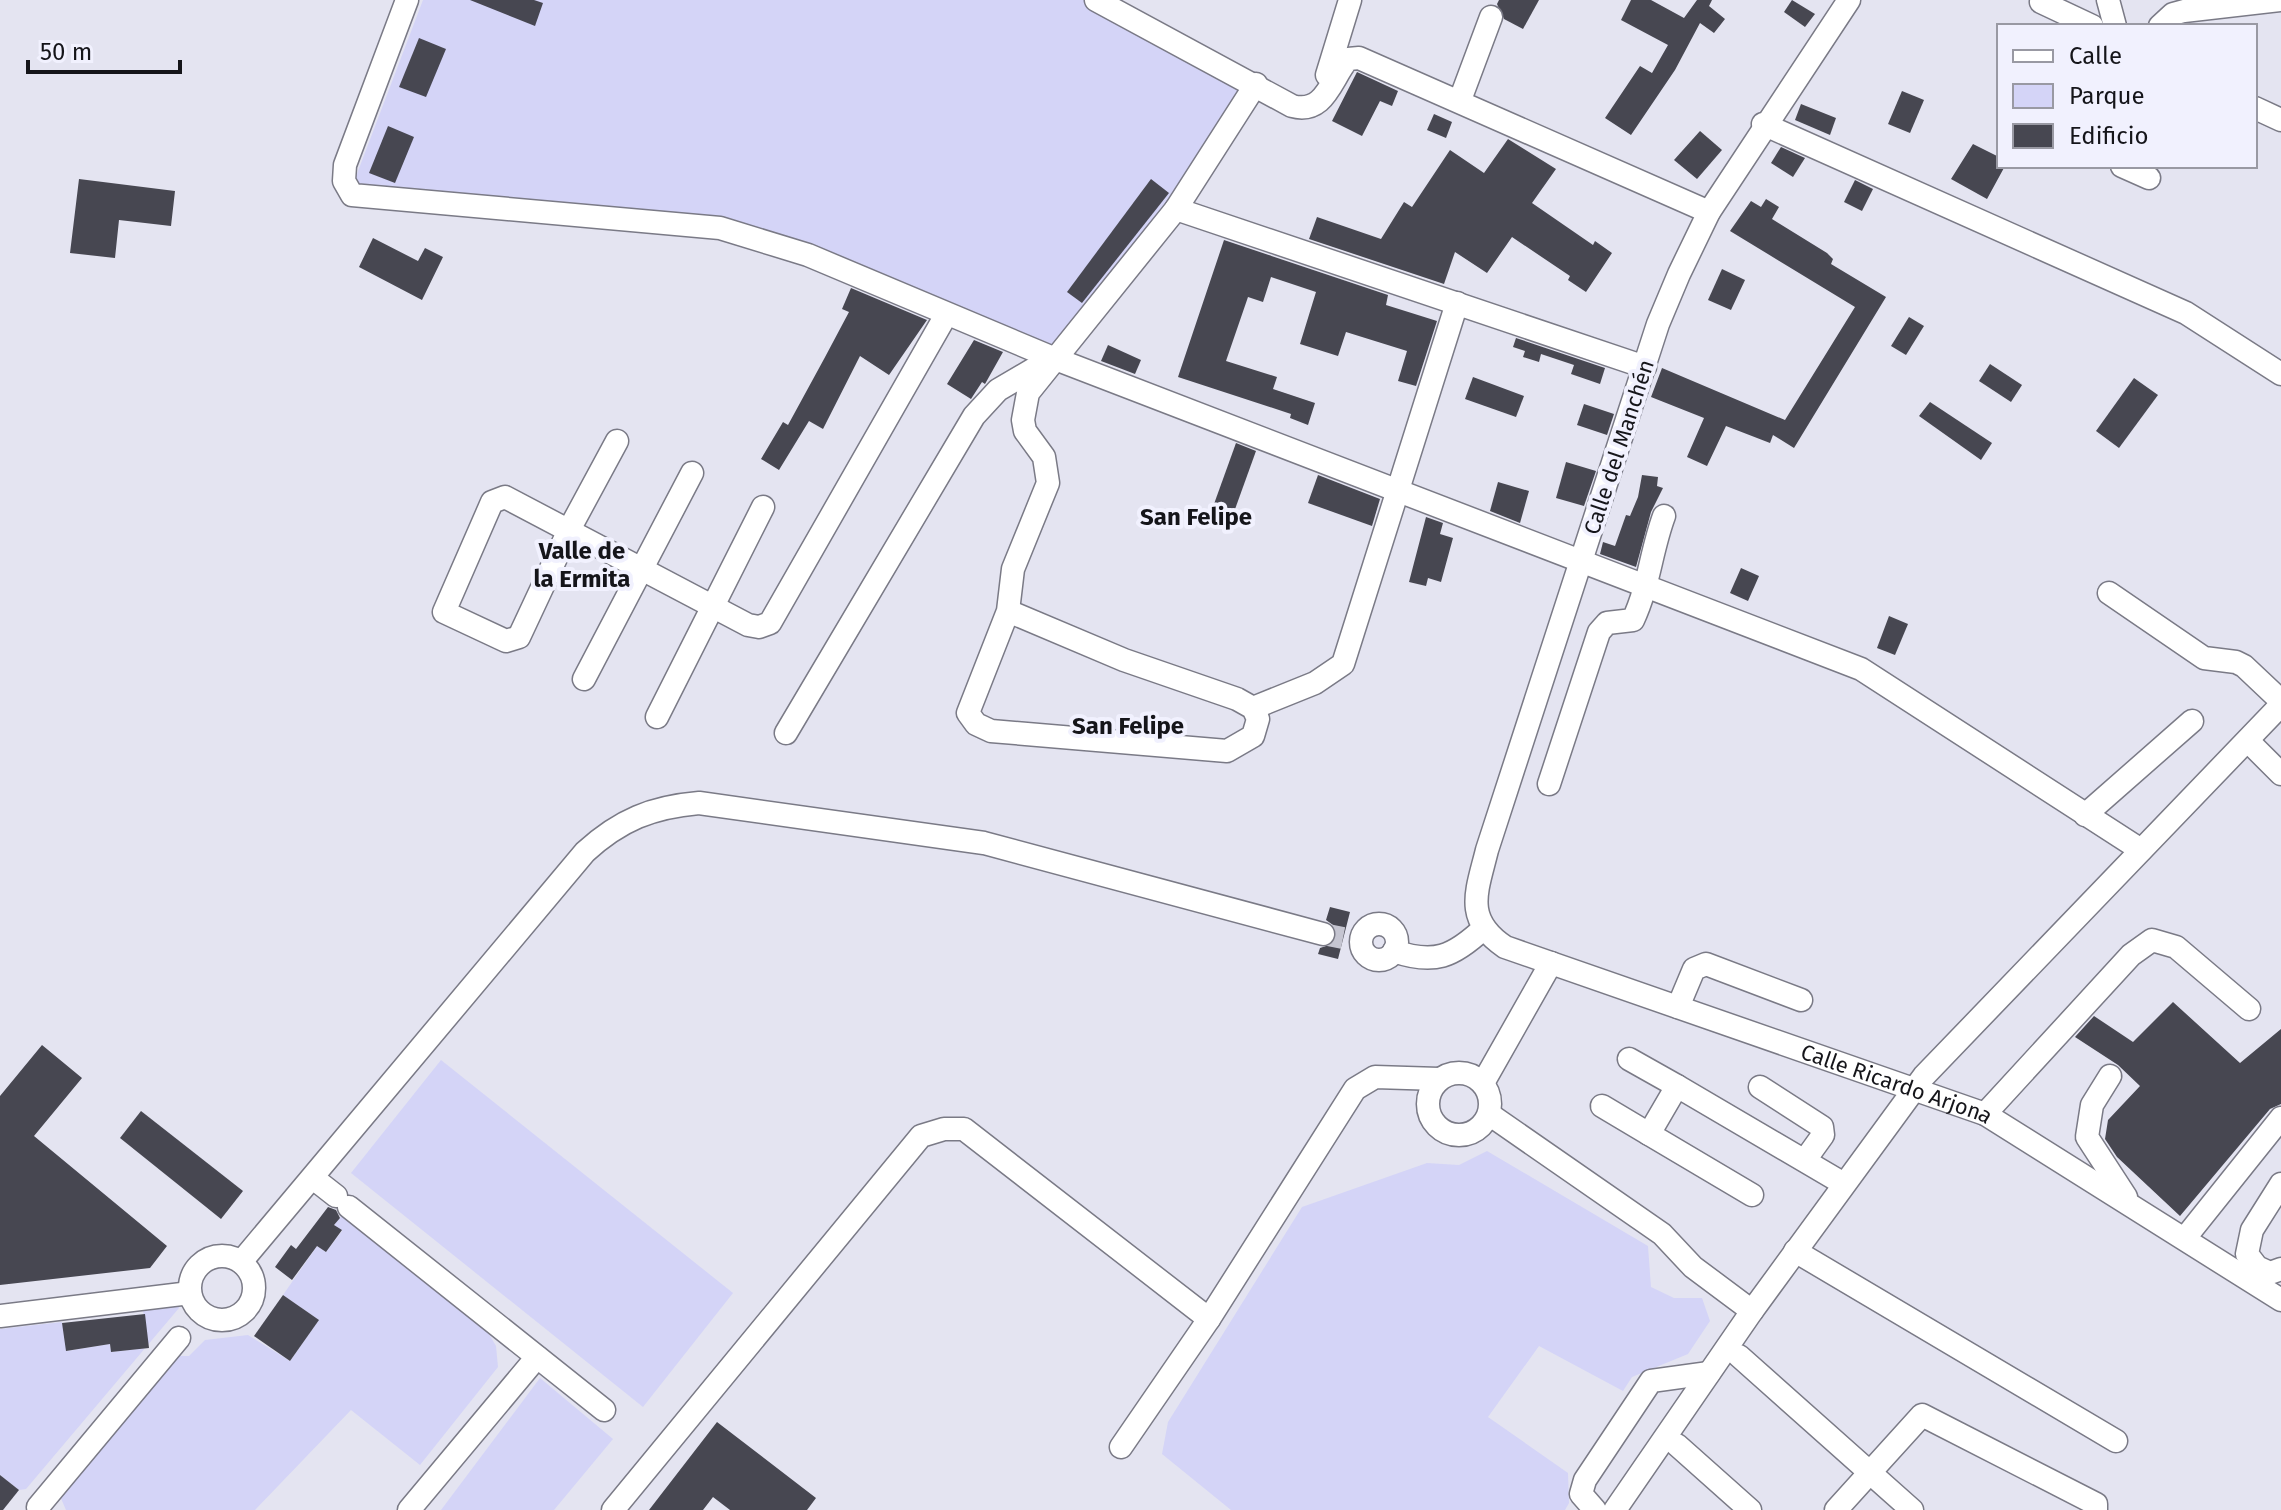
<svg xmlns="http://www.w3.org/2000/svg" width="2281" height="1510" font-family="'Fira Sans',sans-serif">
<rect width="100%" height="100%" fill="#e4e4f1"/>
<!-- green -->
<g fill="#d4d4f7">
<polygon points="423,0 1087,0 1247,82 1228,121 1053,355 719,225 356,193 355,179"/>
<polygon points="441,1060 733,1293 643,1407 351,1173"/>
<polygon points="1487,1151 1648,1246 1651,1287 1674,1298 1702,1298 1710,1321 1688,1354 1632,1377 1623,1391 1539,1346 1488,1417 1568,1473 1569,1503 1565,1510 1231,1510 1162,1454 1168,1422 1302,1207 1427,1163 1459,1165"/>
<polygon points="343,1214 486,1329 496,1346 498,1367 420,1465 351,1410 255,1510 66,1510 60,1496 173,1356 189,1356 205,1340 248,1335 290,1361 319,1320 283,1295 317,1246 326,1252 342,1231 334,1225"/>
<polygon points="142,1303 179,1304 179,1308 26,1489 19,1490 0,1475 0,1329 62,1322 67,1351 110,1344 111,1352 148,1348"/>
<polygon points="540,1378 613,1439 554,1510 441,1510"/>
</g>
<!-- building -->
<g fill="#474751">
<polygon points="470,0 534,0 543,3 535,26"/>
<polygon points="1499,0 1539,0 1523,29 1504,19 1497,4"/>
<polygon points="1631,0 1651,0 1684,18 1697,0 1712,0 1709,6 1725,19 1714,33 1700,23 1675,70 1631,135 1605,118 1640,66 1652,73 1668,45 1621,20"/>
<polygon points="1792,0 1815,14 1805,27 1784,12"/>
<polygon points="419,38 446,49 426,97 399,87"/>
<polygon points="1357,72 1398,91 1392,106 1380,101 1362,136 1332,121"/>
<polygon points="1902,91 1924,100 1910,133 1888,124"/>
<polygon points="1801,104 1836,118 1830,135 1795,120"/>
<polygon points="1434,114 1452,122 1446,138 1427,130"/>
<polygon points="388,126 414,137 395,183 369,173"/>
<polygon points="1700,131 1722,150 1697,179 1674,160"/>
<polygon points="1508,139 1556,169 1532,203 1593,245 1595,241 1612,253 1586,292 1568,280 1570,276 1512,237 1487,273 1455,252 1444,284 1309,239 1317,217 1381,239 1404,202 1412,207 1450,150 1484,173"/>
<polygon points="1973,144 1999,157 1999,166 2005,166 1987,199 1951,179"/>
<polygon points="1781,147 1805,158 1793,177 1771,163"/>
<polygon points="79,179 175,191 171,226 119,220 115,258 70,253"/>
<polygon points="1151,179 1169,193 1082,303 1067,292"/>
<polygon points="1855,180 1873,189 1862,211 1844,202"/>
<polygon points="1766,199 1779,207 1772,219 1827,253 1833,259 1831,264 1886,297 1794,448 1773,435 1770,443 1726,426 1707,466 1687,457 1704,418 1651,397 1662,368 1785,420 1855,307 1730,231 1751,201 1761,207"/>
<polygon points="373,238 418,261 425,248 443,257 422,300 359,267"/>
<polygon points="1224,240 1388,295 1386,305 1437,321 1416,386 1398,381 1407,351 1346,332 1338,356 1300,344 1316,292 1271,277 1263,302 1248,297 1226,361 1277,377 1273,389 1315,403 1308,425 1290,418 1291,414 1178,377"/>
<polygon points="1722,269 1745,280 1731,310 1708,300"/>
<polygon points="851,288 927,320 889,375 860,356 823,429 809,421 779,470 761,459 783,422 788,425 824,359 849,312 842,309"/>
<polygon points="1909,317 1924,326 1906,355 1891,346"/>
<polygon points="1516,338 1605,368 1600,384 1571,374 1574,365 1541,354 1539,362 1523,357 1525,351 1513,347"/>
<polygon points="974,340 1003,352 985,384 982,382 971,399 947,384"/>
<polygon points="1108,345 1141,360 1135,374 1101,361"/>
<polygon points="1990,364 2022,385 2011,402 1979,381"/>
<polygon points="1473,377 1524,396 1516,417 1465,399"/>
<polygon points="2134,378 2158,395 2119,448 2096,431"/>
<polygon points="1930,402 1992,443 1981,460 1919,416"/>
<polygon points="1584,404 1614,414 1607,435 1577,425"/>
<polygon points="1236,443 1256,451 1234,512 1214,504"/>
<polygon points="1566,462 1596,471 1584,506 1556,498"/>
<polygon points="1318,475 1380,499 1372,526 1308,503"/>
<polygon points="1642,475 1658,477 1657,486 1663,488 1651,512 1636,567 1600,554 1603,542 1615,546 1626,515 1630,516 1638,497"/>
<polygon points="1498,482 1529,491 1520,523 1490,511"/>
<polygon points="1426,517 1443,523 1440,534 1453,538 1441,582 1428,578 1426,586 1409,582"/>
<polygon points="1741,568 1759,576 1748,601 1730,593"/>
<polygon points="1889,616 1908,624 1895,655 1877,648"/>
<polygon points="1330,907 1350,912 1338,959 1318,954 1320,948 1332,944 1337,937 1333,925 1326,920"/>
<polygon points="2173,1002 2240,1063 2281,1029 2281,1104 2270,1109 2180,1216 2117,1157 2105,1139 2108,1120 2140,1086 2118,1065 2075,1037 2094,1016 2133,1042"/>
<polygon points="42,1045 82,1078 34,1136 167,1246 150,1268 0,1285 0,1096"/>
<polygon points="141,1111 243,1191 221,1219 120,1138"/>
<polygon points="328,1207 336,1210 340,1218 334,1225 342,1230 326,1252 317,1246 292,1280 275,1267 291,1245 296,1249"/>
<polygon points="283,1295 319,1320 290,1361 254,1336"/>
<polygon points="145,1314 149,1348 111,1352 110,1344 66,1351 62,1323"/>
<polygon points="717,1422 816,1498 807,1510 730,1510 713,1497 703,1510 649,1510"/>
<polygon points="0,1475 19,1490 3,1510 0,1510"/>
</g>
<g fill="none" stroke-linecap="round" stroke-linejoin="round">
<!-- minor-tunnel -->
<polyline stroke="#c5c5d1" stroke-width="22" stroke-dasharray="22 11" stroke-linecap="butt" points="1323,934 1343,938"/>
<!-- minor casing -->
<g stroke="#7a7a86" stroke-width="25">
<g id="minor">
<polyline points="407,0 345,165 344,181 352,195 720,228 808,255 1053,358 1861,669 2141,850"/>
<path d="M 1096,0 L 1292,106 C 1325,115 1331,79 1348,59 L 1359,58 L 1709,212"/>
<path id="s1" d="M 1849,0 L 1709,212 L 1679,274 L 1658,324 L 1487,850 C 1477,891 1463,919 1505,947 L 1985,1114 L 2281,1300"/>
<polyline points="2108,0 2115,26"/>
<polyline points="2041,2 2092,26"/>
<polyline points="2160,26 2173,14 2184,11 2281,0"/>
<polyline points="1327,75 1350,0"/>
<polyline points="1460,100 1491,17"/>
<polyline points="2255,108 2281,120"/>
<polyline points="1763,124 2186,313 2281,374"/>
<polyline points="2122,166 2149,178"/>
<polyline points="1176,209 1645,367"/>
<polyline points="617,441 570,528 519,637 506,641 444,612 492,502 505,497 748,625 759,627 770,623 946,315"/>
<polyline points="2109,593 2204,658 2236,662 2244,666 2281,701"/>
<polyline points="1008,611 1124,660 1237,699 1253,708 1258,719 1253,736 1227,751 991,731 976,724 968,713 1008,611 1013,569 1048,483 1044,457 1025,431 1023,420 1028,393 1176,209 1256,84"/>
<polyline points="584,679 692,473"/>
<polyline points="1253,708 1315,683 1343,664 1457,303"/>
<polyline points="657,717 763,507"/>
<polyline points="786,733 974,416 998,390 1049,360"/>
<polyline points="2248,741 2281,774"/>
<path d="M 1549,784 L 1599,632 L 1607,623 L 1633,620 C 1649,586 1651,551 1664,516"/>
<polyline points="2085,815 2192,721"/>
<circle cx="1379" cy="942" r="18"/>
<path d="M 1394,951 C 1434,965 1453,957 1484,928"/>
<polyline points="1678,1007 1694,969 1706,964 1801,1000"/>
<polyline points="1629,1059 1677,1086"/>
<circle cx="1459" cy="1104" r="31"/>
<polyline points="2110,1076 2092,1105 2087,1137 2126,1197"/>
<polyline points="1483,1083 1551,963"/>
<polyline points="1760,1087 1822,1127 1823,1135 1805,1160"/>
<polyline points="1602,1106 1649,1134"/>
<polyline points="1489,1114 1662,1234 1693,1267 1752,1311"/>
<polyline points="1985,1114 2131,955 2152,940 2176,947 2249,1009"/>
<polyline points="313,1178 336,1196"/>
<polyline points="2281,1184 2252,1230 2247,1254 2257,1267 2270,1273 2281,1269"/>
<polyline points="1752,1195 1649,1134 1677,1086 1844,1184"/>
<polyline points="349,1207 604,1410"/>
<polyline points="2185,1238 2281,1118"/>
<polyline points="1795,1251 2116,1441"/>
<circle cx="222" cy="1288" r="32"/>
<path d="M 241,1262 L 585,852 C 620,820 652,807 699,803 L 984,843 L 1323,934"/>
<polyline points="0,1316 190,1293"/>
<polyline points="1739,1356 1912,1510"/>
<polyline points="1677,1445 1750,1510"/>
<polyline points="1121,1447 1209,1319"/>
<polyline points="38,1507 179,1338"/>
<polyline points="409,1510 537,1357"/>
<polyline points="613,1510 921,1136 944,1129 964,1129 1209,1319 1355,1089 1375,1077 1439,1079"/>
<polyline points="1595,1510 1581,1494 1585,1480 1651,1381 1709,1373"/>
<polyline points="1615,1510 1752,1311 1924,1076 2281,705"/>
<polyline points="1836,1510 1922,1415 2096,1504 2096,1510"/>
</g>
</g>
<!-- minor -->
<use href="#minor" stroke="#fff" stroke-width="22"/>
</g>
<g text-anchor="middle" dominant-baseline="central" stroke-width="8" stroke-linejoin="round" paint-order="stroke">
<!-- street labels -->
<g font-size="22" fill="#15151a" stroke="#f1f1fe">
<text transform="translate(1619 447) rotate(-72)">Calle del Manchén</text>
<text stroke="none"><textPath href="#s1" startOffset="1454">Calle Ricardo Arjona</textPath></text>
</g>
<!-- neighbourhood labels -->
<g font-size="24" font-weight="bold" fill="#15151a" stroke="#f1f1fe">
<text x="1196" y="517">San Felipe</text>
<text x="582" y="551">Valle de<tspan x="582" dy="28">la Ermita</tspan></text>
<text x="1128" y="726">San Felipe</text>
</g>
</g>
<!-- legend -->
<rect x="1997" y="24" width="260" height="144" fill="#f1f1fe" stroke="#9999a3" stroke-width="2"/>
<rect x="2013" y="50" width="40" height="12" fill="#ffffff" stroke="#9999a3" stroke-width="2"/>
<text x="2069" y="64" font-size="24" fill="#15151a">Calle</text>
<rect x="2013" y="84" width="40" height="24" fill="#d4d4f7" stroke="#9999a3" stroke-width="2"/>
<text x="2069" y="104" font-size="24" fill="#15151a">Parque</text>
<rect x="2013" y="124" width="40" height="24" fill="#474751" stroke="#9999a3" stroke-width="2"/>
<text x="2069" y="144" font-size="24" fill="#15151a">Edificio</text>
<!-- scale -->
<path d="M28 60v12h152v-12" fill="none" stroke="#15151a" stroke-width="4"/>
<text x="40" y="60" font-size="24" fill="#15151a" stroke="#f1f1fe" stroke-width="6" paint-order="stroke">50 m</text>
</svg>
